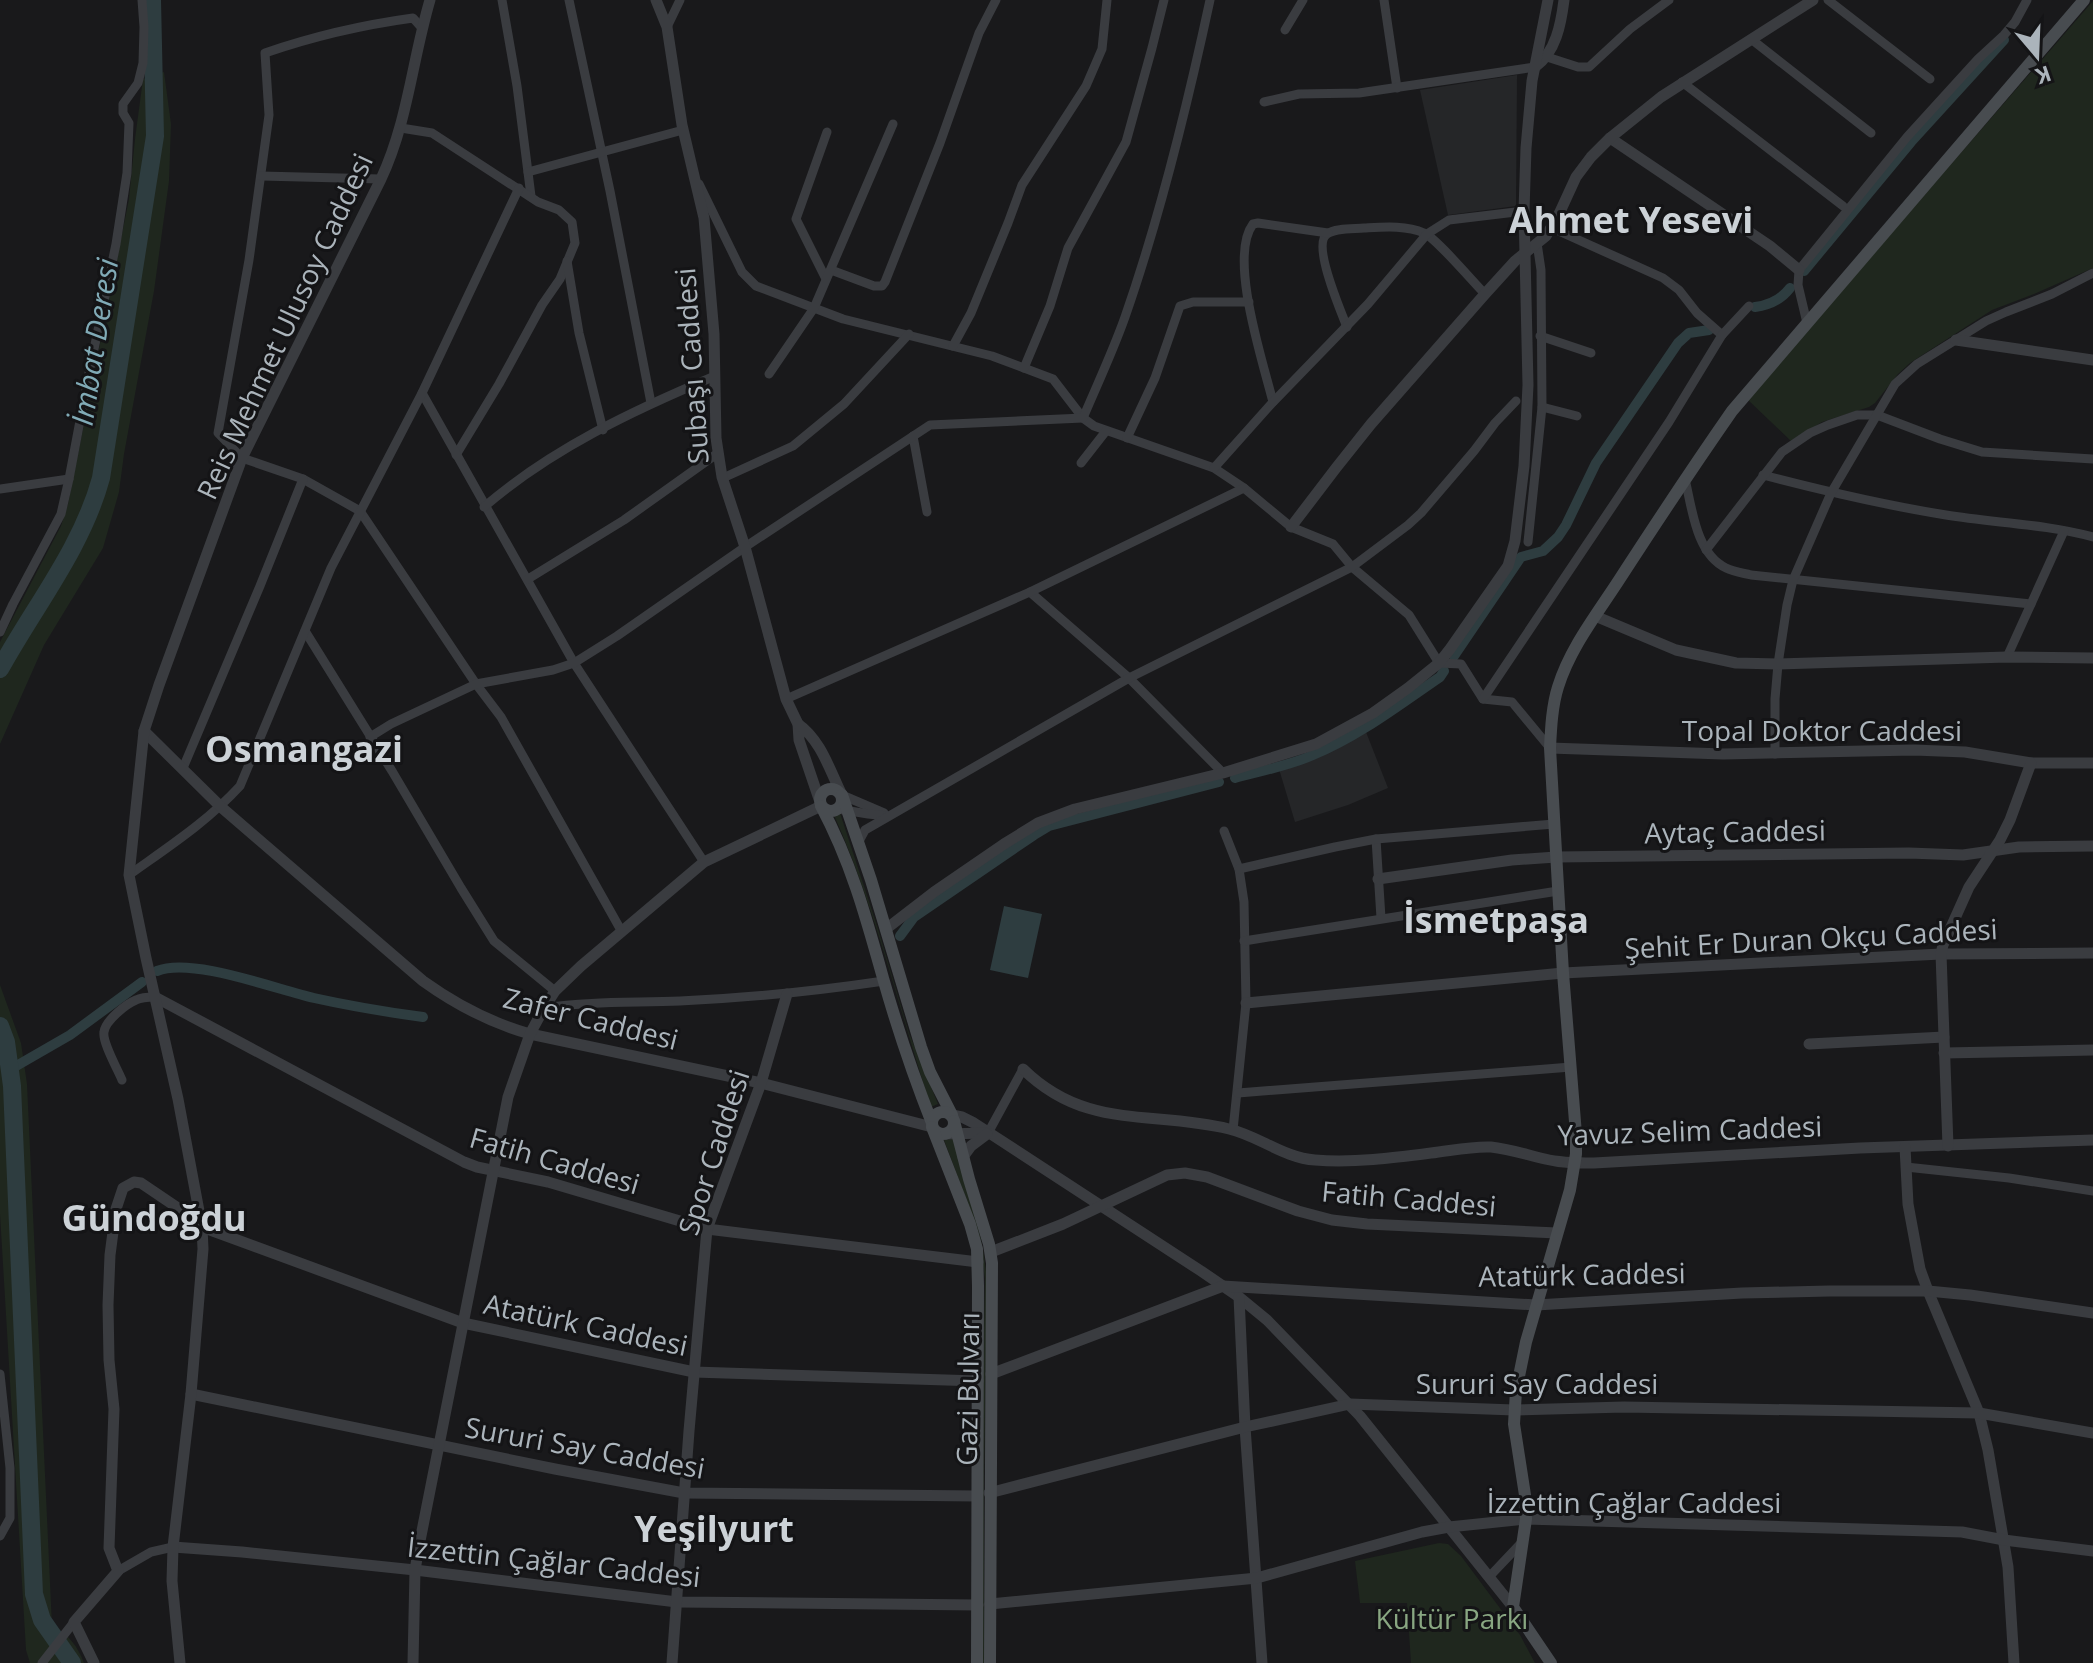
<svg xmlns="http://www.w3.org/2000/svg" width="2093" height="1663" font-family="'Open Sans',sans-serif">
<rect width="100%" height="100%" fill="#19191b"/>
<!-- built -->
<g fill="#252628">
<polygon points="1517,75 1516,206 1448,215 1420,90"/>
<polygon points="1366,732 1388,788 1348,805 1295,822 1279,769 1311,760"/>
</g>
<!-- green -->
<g fill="#1f271e">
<polygon points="2093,1 2093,268 2034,294 1992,310 1910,363 1898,374 1875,403 1869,407 1822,422 1791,441 1747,399"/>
<polygon points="164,72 171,124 169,181 154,291 124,454 119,492 103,548 44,645 0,744 0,642 61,526 68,504 129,199 135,139 143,79"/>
<path d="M 840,813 L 878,929 L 909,1033 L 938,1104 L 931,1107 C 899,1010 876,909 834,815 Z"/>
<path d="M 0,985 L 21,1043 L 27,1084 L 52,1626 C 68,1633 78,1647 84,1663 L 30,1663 L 26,1650 L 0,1214 Z"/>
<path d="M 954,1139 C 967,1187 984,1234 987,1283 L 984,1475 L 984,1663 L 982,1663 L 981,1475 L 985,1278 L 979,1239 L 973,1217 L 944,1140 Z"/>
<polygon points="1439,1543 1448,1544 1461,1556 1520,1635 1535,1663 1411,1663 1407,1603 1360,1603 1355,1561"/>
</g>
<!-- water -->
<polygon fill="#2e3d40" points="1004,906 1042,914 1028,978 990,970"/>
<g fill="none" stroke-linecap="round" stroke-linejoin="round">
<!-- canal -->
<g stroke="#2e3d40" stroke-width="10">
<polyline points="1804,271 1911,142 2004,40"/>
<path d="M 1755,307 C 1770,305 1781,300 1790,288"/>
<polyline points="1454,656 1521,557 1543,551 1558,537 1566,525 1596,463 1678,343 1689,333 1709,330"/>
<path d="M 1235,778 C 1260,771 1288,766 1313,755 C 1359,736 1399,705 1440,677 L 1444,671"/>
<polyline points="900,936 914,917 1034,835 1049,826 1219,782"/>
<path d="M 157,971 C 192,957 275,989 314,998 C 350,1006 386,1012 423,1017"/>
<polyline points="11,1069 70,1035 142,982"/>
</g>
<!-- river -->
<g stroke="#2e3d40" stroke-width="18">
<path d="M 0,669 C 34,607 82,548 101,478 L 155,136 L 152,0"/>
<polyline points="0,1026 6,1042 12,1086 34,1594 42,1620 72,1663"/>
</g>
<!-- minor -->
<g stroke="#3a3c40" stroke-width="9">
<polyline points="502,0 517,86 531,196"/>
<polyline points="569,0 610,191 651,403"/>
<polyline points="1384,0 1397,88"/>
<polyline points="1828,0 1930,79"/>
<polyline points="667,27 680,0"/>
<path d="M 422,28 L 413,18 C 362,25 314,36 265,53 L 269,115 L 249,260 L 218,433 L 242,458 L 303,479 L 360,511 L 476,684 L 501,717 L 622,932"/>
<polyline points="1285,30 1303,0"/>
<polyline points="1751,39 1871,133"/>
<polyline points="1547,57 1578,67 1589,67 1630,29 1669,0"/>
<polyline points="1682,82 1843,206"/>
<polyline points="1264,102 1299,94 1359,93 1535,67"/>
<polyline points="401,128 432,133 538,202 559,210 572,222 575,243 560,279 542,305 499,384 456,455"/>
<polyline points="528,172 683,130"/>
<polyline points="261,176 381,179"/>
<polyline points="699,184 742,272 756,286 843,319 992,356 1053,379 1083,418 1094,426 1214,468 1244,488 1291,527 1333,544 1352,567 1409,615 1439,663 1461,664 1483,699 1512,702 1550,748"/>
<polyline points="1552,228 1663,278 1679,290 1697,313 1722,335"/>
<polyline points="567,261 579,333 603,430"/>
<polyline points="831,270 874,286 882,286 885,282 940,143 979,33 996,0"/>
<polyline points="826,279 796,219 827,132"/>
<polyline points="1807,323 1798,285 1799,270 1907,137 1978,59 2004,35 2015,22 2027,0"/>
<path d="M 1347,327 C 1341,312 1312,244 1327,234 C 1335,228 1354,229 1364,228 C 1383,227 1406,225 1424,233 C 1436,238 1473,282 1485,294"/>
<polyline points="1540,336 1591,353"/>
<polyline points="953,346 971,313 1008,223 1022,185 1086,86 1102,49 1107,0"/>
<polyline points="1024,368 1050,306 1068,248 1126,142 1152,48 1164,0"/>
<polyline points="769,374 814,308 893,124"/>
<polyline points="422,393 574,663 704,862"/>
<path d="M 1273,402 C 1263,362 1228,257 1253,224 L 1258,223 L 1328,233"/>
<polyline points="1542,407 1577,416"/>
<polyline points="913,436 927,512"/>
<polyline points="1127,438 1155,378 1180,306 1193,302 1249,302"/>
<polyline points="1081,463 1106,431"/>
<polyline points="1214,468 1273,402 1368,304 1427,234 1449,220 1524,211"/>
<path d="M 1763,475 C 1824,491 1884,505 1946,515 C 1995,523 2045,524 2093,537"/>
<polyline points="723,478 793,446 844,404 909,334"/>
<path d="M 1685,479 C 1692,508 1696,554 1726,568 C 1734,572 1743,573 1751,575 L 2031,604"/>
<polyline points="0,489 69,479"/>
<path d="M 484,507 C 551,449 634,410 715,376"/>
<polyline points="1528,542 1542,407 1541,270 1537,243"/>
<polyline points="1706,550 1782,452 1810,433 1828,425 1857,415 1877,415 1940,439 1982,452 2093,459"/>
<polyline points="528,579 624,520 718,453"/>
<polyline points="1030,592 1129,678 1223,773"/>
<polyline points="305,631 392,771 461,888 494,941 555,991"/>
<polyline points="0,632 13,604 61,514 69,479 89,373 116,244 127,173 129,123 123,113 123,104 138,83 143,63 144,27 142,0"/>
<polyline points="2007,657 2064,531"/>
<polyline points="786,699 1030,592 1244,488"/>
<polyline points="1483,699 1669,422 1722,335 1749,306"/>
<path d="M 370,737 L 391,724 L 476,684 L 553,670 L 574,663 L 617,636 L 745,547 L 930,425 L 1083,418 C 1097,385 1113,351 1125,317 C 1161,214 1187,107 1210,0"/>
<polyline points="1775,754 1775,699 1778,664 1787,605 1793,580 1831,493 1895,384 1917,364 1986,321 2006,312 2052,294 2093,273"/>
<polyline points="183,768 260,586 303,479"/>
<polyline points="842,795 884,813"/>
<polyline points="838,809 868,814 887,816"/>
<polyline points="1224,831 1239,869 1244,902 1246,1003 1233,1130"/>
<polyline points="1376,839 1381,918"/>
<polyline points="858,843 865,830 1129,678 1352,567 1408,525 1421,513 1474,451 1495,423 1516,401"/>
<polyline points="1239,869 1335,847 1376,839 1554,824"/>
<path d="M 129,875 C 168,847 207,822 240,786 L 331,568 L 422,393 L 519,188"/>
<polyline points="1244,941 1558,891"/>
<path d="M 544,1008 C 590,1001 635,1003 680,1001 C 749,998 816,991 884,981"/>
<path d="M 122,1080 C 118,1070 102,1042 104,1032 C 105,1021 126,1004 136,1000 C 142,997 148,997 155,997"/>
<polyline points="1238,1093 1571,1067"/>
<polyline points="988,1133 1023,1069"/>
<polyline points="1906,1167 2009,1178 2093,1191"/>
<polyline points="0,1374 10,1468 10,1518 0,1536"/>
<polyline points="118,1571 151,1552 173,1547"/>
<polyline points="1489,1577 1523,1541"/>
<polyline points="42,1663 74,1622"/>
</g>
<!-- tertiary -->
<g stroke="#3a3c40" stroke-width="11">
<polyline points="656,0 667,27 682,125 704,218 714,334 716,438 722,477 745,547 786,699 798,724 799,740 819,799"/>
<path d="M 1535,67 C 1556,52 1561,24 1564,0"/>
<polyline points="1610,138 1770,246 1799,270"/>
<polyline points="1956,340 2093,360"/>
<polyline points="1291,527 1336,468 1371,424 1485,294 1515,261 1546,236 1559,214 1576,177 1591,157 1610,138 1661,97 1813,0"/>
<polyline points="1595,616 1676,650 1736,663 1778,664 2007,657 2093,658"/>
<path d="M 798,724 C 821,740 830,771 842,795"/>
<path d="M 144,731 L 221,807 L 423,981 C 455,1004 491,1023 530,1034 L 761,1083 L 932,1127"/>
<polyline points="1550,748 1723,754 1914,750 1965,752 2031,763 2093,763"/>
<polyline points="1378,879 1512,860 1556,857 1909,853 1963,855 2019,847 2093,846"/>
<polyline points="886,929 934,892 1004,844 1038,823 1075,809 1223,773 1316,744 1373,713 1408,688 1439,663 1450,649 1508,566 1515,541 1524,466 1528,385 1524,211 1526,148 1532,81 1548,0"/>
<polyline points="155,997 464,1162 477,1167 548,1182 707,1229 978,1262"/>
<polyline points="1246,1003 1563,973 1941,954 2093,953"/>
<polyline points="1809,1044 1944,1037"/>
<polyline points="1944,1053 2093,1050"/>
<path d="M 1023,1069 C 1086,1131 1152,1110 1229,1129 C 1259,1136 1284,1158 1315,1160 C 1353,1163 1393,1158 1431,1153 C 1450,1151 1471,1146 1491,1147 C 1510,1149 1527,1155 1545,1159 C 1561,1163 1577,1163 1594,1163 L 1860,1148 L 2093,1140"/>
<polyline points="952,1115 962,1117 974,1123 1201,1271 1239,1297 1267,1320 1360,1416 1513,1607"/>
<polyline points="944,1134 987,1133"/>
<polyline points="1948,1146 1941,954 1943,945 1969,887 2000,840 2010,820 2031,763"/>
<polyline points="1905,1147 1908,1204 1920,1269 1928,1291 1979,1413 1988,1450 2008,1567 2014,1663"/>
<polyline points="963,1157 971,1146 987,1134"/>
<polyline points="202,1227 463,1323 694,1372 978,1381"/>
<polyline points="991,1252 1063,1224 1167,1175 1185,1173 1207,1177 1298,1211 1332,1220 1367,1224 1557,1233"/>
<polyline points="1239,1297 1245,1427 1262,1663"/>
<polyline points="991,1374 1223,1286 1536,1305 1742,1293 1829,1291 1928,1291 1970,1295 2093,1313"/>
<polyline points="191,1394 555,1469 684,1493 976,1496"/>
<polyline points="989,1493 1245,1427 1350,1404 1514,1410 1624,1407 1979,1413 2093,1433"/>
<polyline points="173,1547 242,1552 415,1570 677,1602 978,1605"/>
<polyline points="990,1604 1257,1578 1422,1532 1449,1527 1526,1519 1962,1532 2004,1540 2093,1551"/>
<polyline points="94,1663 74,1622 118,1571 109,1548 114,1409 109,1360 108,1305 110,1255 116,1209 123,1188 134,1182 141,1183 178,1208 200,1216"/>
<path d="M 180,1663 L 172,1581 L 173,1547 L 191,1394 L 203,1249 L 202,1227 L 178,1099 L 146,958 L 129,875 L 144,731 L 159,685 L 242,458 L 381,179 C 408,121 412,61 430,0"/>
<polyline points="413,1663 415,1570 420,1541 508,1097 530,1034 544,1008 555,991 581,966 704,862 821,806"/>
<polyline points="672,1663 689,1431 707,1229 761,1083 787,994"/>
</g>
<!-- secondary -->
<g stroke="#484c50" stroke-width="12">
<circle cx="831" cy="800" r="11"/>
<polyline points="842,795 871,880 921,1047 930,1072 952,1115"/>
<path d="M 821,806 C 851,862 866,917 883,978 C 897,1027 913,1075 932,1123"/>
<circle cx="943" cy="1123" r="11"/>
<polyline points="954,1121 969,1179 989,1244 992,1263 990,1663"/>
<polyline points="932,1127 970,1224 977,1249 978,1286 977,1663"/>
<path d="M 1551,1663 L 1513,1607 L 1526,1519 L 1525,1495 L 1514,1424 L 1516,1391 L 1526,1342 L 1570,1190 L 1576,1154 L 1576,1134 L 1563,973 L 1550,748 C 1551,728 1552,706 1558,687 C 1570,648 1597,614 1619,580 C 1656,523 1693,467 1732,411 L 2084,0"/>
</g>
</g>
<g text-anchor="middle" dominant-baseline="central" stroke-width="6" stroke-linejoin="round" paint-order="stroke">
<!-- street labels -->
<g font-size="28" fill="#abb4bb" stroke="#141416">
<text transform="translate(284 326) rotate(-65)">Reis Mehmet Ulusoy Caddesi</text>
<text transform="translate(691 366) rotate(-94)">Subaşı Caddesi</text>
<text x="1822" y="730">Topal Doktor Caddesi</text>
<text transform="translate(1735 831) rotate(-1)">Aytaç Caddesi</text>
<text transform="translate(1811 938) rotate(-3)">Şehit Er Duran Okçu Caddesi</text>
<text transform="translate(591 1018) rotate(14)">Zafer Caddesi</text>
<text transform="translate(1690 1130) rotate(-2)">Yavuz Selim Caddesi</text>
<text transform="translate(713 1152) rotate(-72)">Spor Caddesi</text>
<text transform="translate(555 1160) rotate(16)">Fatih Caddesi</text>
<text transform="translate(1409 1198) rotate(5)">Fatih Caddesi</text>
<text transform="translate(1582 1274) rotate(-1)">Atatürk Caddesi</text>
<text transform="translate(586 1324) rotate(12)">Atatürk Caddesi</text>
<text x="1537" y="1383">Sururi Say Caddesi</text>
<text transform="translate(967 1389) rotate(-89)">Gazi Bulvarı</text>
<text transform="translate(585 1447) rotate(10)">Sururi Say Caddesi</text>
<text x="1634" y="1502">İzzettin Çağlar Caddesi</text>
<text transform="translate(554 1561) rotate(6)">İzzettin Çağlar Caddesi</text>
</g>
<!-- park labels -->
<g font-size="28" fill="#89a782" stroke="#141416">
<text x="1452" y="1618">Kültür Parkı</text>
</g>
<!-- water labels -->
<g font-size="30" font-style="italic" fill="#81abb7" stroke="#141416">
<text transform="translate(94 342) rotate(-81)">İmbat Deresi</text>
</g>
<!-- district labels -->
<g font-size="36" font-weight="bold" fill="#ccd2d7" stroke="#141416">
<text x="1631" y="219">Ahmet Yesevi</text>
<text x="304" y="748">Osmangazi</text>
<text x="1496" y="919">İsmetpaşa</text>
<text x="154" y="1217">Gündoğdu</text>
<text x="714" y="1528">Yeşilyurt</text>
</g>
</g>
<!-- north arrow -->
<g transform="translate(2037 56) rotate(161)" stroke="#141416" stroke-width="6" paint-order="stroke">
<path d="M0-6L14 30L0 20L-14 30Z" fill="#abb4bb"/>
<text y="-12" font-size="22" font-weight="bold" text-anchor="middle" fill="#abb4bb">K</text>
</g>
</svg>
